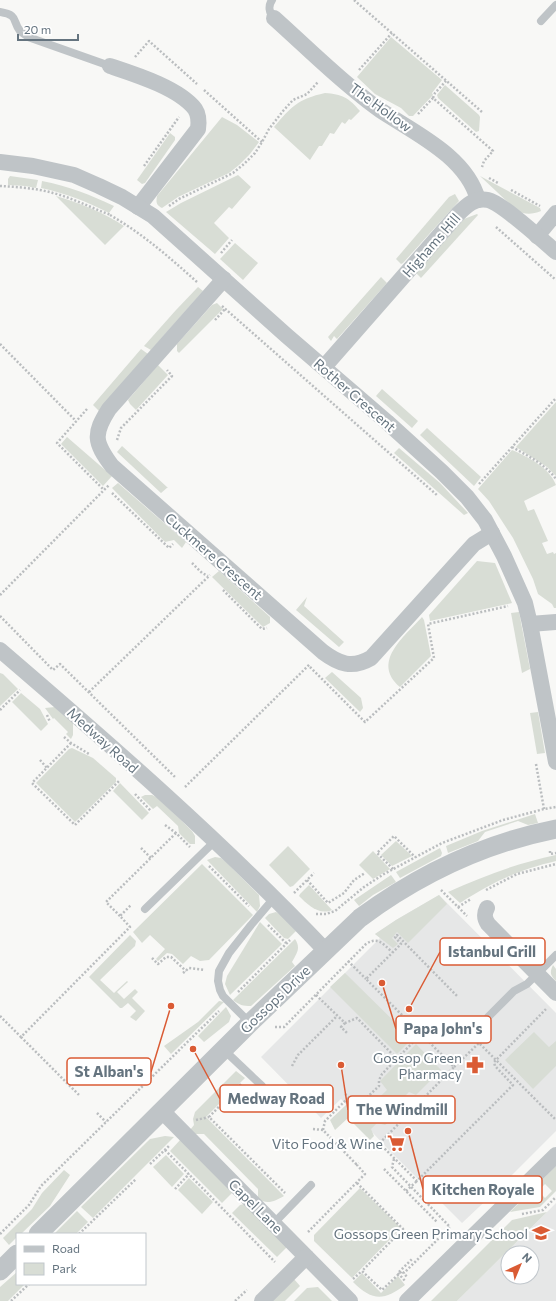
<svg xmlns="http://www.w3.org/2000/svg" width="556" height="1301" font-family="Commissioner,sans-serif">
<rect width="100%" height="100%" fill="#f8f8f6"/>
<!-- built -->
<g fill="#e6e7e7" fill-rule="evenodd">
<polygon points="439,895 556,1013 556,1131 495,1192 462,1223 387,1148 341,1099 321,1118 261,1057 380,938 375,934 396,920"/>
<path d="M 556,1203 L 556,1301 L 457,1301 L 547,1212 ZM 508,1253 L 532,1253 L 532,1277 L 508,1277 Z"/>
</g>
<!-- green -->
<g fill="#d8ddd5" fill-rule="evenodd">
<polygon points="391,37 442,80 432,93 433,95 413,116 409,116 401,108 375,94 357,77"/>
<polygon points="445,85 479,115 480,117 479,131 476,132 438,98 437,95"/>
<path d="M 325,93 C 342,94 349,98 360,111 L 351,120 L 349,119 L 345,124 L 342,122 L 334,134 L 330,133 L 322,146 L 319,146 L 310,160 L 274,127 C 291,107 298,99 325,93 Z"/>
<path d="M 222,117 L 237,125 L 259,142 L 250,154 L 239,165 L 229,173 L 178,197 L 162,208 C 156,205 156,202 157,196 Z"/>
<polygon points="170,133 175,137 175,140 145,183 142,184 137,180"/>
<polygon points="238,175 251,187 232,209 229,207 214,223 229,238 215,254 166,212 181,203"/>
<polygon points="10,176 38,180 36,188 25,186 8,185 8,179"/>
<path d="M 480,176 L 540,208 L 541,211 C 531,215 524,215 515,209 Z"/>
<path d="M 42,181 C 68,186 91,195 114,206 L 109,213 C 88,202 65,193 41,188 Z"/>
<polygon points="455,194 459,201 403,263 401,264 396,259 449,197"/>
<path d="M 56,196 C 80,203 103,212 124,226 L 105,245 Z"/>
<polygon points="477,214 478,215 421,278 416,273 464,219"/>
<polygon points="235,243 258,263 243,280 220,259"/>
<polygon points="381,277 387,283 337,339 334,336 331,341 328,337"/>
<polygon points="198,287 203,291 151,350 144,346 176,310"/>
<polygon points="217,303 223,309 179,353 177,351 177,344 212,305"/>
<polygon points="141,349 148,354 99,411 93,405"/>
<polygon points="158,365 168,375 136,410 130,404 128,400"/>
<polygon points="382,389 418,421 412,428 376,396"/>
<polygon points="556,402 556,476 547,467 516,447"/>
<polygon points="427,428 481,477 474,486 420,435"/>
<polygon points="67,437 112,476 103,486 61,444"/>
<polygon points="122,446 167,487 168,487 161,493 117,452"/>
<polygon points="399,448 440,483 468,513 464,515 394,453"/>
<path d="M 512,450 C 528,457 549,467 556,485 L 524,501 L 528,511 L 534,509 L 548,541 L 542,543 L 547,554 L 553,552 L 554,554 L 556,553 L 556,608 L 554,608 L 552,604 L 538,594 L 533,579 L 513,538 L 489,501 L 478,489 Z"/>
<polygon points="118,483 186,542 182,548 174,540 165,542 112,488"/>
<polygon points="477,561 495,563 512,603 430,621 429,615"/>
<polygon points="219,571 270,617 270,623 263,627 212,577"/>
<polygon points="307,597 304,606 344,642 339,647 296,610"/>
<polygon points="519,612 530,669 522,673 511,613"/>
<path d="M 422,617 L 424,620 L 431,656 L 400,687 C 371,662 404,637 422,617 Z"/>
<polygon points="332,672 361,698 363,708 360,712 325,678"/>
<polygon points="0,673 3,674 18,689 0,706"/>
<polygon points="21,693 40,709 48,724 41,731 12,702"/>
<polygon points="55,707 73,723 73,735 71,739 66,734 68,732 54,718 53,719 45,708"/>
<polygon points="538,712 545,753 537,754 530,713"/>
<polygon points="72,748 93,758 116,778 116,782 75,822 36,783 69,749"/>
<polygon points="120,783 149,813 142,820 113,791"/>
<polygon points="145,795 152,795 158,798 192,831 195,836 195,844 190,844 179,833 178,826 157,806 153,809 141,797"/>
<polygon points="535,814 538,823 528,825 518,821 485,832 478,841 448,853 446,846 482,831"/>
<polygon points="396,841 412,856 392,866 381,855"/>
<polygon points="288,846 310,869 293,886 290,887 269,865"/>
<polygon points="440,848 442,853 441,856 400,878 396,872"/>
<polygon points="373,851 390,869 373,879 359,865"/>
<path d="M 556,855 L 556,861 C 518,870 493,882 460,903 L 448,892 C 483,876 518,863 556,855 Z"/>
<polygon points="215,857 221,858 226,862 259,895 260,906 257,912 207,860"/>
<polygon points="202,864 253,915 209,960 200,961 191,956 183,964 172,954 167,953 158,961 156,959 165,949 150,935 142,943 133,932"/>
<polygon points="391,875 396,882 373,895 359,906 354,900"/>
<path d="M 309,885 L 332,910 C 319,916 307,904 299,896 L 300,894 Z"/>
<polygon points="439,895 447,904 408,943 397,932 392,938 398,944 393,948 375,934 396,920"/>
<polygon points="276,912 281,915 296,931 288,939 284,938 265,918 269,914"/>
<polygon points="260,922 282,944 230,995 225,984 227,976"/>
<polygon points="130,935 136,941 135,946 100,980 114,993 127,981 128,982 117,992 124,999 135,989 138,992 132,998 145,1011 136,1021 130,1017 136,1011 128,1003 122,1008 120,1008 89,977"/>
<path d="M 295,939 C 301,948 297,953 292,962 L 295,966 L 251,1006 C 243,1006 239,1005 233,1000 Z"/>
<path d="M 553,965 L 556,969 L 556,981 C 551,976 549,973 553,965 Z"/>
<polygon points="345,973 412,1039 397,1054 330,987"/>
<polygon points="219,1001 224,1002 171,1054 164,1046 198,1022"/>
<polygon points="226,1007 231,1016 229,1022 204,1042 198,1036"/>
<polygon points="534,1032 549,1047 556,1041 556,1066 533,1089 505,1060"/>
<polygon points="416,1044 441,1070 416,1095 409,1092 403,1098 406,1105 401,1110 393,1107 387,1114 390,1121 385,1125 377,1123 371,1129 374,1136 370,1140 348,1118 335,1130 330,1120 346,1105 350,1104 361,1115 387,1090 380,1081"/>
<path d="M 236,1071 L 245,1078 L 206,1117 L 284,1196 C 275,1201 268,1205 258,1199 L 258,1189 L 204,1134 L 194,1134 L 190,1130 L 194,1125 L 193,1119 L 195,1112 Z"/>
<polygon points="165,1136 174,1137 93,1218 81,1207 150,1139"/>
<polygon points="181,1139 233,1192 222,1203 170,1151"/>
<polygon points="166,1155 184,1174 172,1187 153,1167"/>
<path d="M 556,1166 L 556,1191 L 540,1207 L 510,1212 ZM 545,1184 L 552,1191 L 545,1198 L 538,1191 Z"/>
<polygon points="64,1170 70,1175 50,1206 21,1234 17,1234 17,1237 9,1245 3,1238 32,1209 42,1193"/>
<polygon points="189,1178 213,1202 202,1214 178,1190"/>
<polygon points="360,1188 401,1228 352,1278 314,1241 314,1235"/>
<polygon points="244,1204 287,1247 277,1257 232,1213 240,1205"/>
<polygon points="77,1211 88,1222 76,1234 54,1234"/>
<polygon points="547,1212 457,1301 431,1301 512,1220"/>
<polygon points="17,1272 17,1284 25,1284 8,1301 0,1301 0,1287"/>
<path d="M 362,1273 L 381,1293 L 398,1276 L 405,1285 C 384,1301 372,1301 353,1282 Z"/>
<polygon points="294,1279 300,1286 285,1301 272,1301"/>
<polygon points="318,1287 332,1301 294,1301 307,1288"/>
</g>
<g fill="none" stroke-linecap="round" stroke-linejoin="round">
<!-- path -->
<g stroke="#babdbf" stroke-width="2.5" stroke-dasharray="2 2" stroke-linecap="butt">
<polyline points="354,0 482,112"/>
<polyline points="135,57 149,41 197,84"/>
<polyline points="359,70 392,33"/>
<polyline points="204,90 262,142"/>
<polyline points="433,98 435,93 446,81"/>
<polyline points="418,114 433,98 493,151 484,161 482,167"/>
<polyline points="144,166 179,117"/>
<polyline points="489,178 498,183"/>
<path d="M 0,186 C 17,187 36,188 53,193 C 73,198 91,208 111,215"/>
<polyline points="511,190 540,206"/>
<polyline points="169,206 179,199 233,173 244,164 255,153 262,142 269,129 283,111 293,100 307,94 318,82"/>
<path d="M 110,215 C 143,234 169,257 197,282"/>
<polyline points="496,227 556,280"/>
<polyline points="221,253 232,240"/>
<polyline points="222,306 438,496"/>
<polyline points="215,320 225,309"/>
<polyline points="0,344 76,421"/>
<polyline points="87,409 57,443 104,490"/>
<polyline points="117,440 121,428 172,376 167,370"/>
<path d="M 512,447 C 528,456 545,464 556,479"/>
<polyline points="479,484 556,398"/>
<polyline points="112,493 169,548 173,544"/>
<polyline points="192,563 202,573 208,576"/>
<polyline points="223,590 262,629 267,628"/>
<polyline points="0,595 109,485"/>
<polyline points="0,616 53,670 60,664 175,777"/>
<polyline points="310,667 365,722 434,658 428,624 508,606"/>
<polyline points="89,692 210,575"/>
<polyline points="0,710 20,690"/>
<polyline points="47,715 50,722"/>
<polyline points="64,737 71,743 89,754"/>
<polyline points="71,743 32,783 75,825 120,780"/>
<polyline points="40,760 47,768"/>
<polyline points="536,764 544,809"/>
<polyline points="185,787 310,664"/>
<polyline points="135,794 151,811"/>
<polyline points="165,825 176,833 190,847"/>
<polyline points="141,848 151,858"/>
<polyline points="550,851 550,854 556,853"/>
<polyline points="209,866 249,906"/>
<polyline points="393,869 377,853 394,836 415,857"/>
<polyline points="307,880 328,903 344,893 354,880 365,873"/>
<polyline points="441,890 467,916"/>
<polyline points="486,890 517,874 556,864"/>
<polyline points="294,893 314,873"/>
<polyline points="458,907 471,899"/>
<polyline points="316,914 326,914 335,911 364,887 384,874 442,843 503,820 544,809 556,807"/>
<polyline points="120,916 106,902 176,833"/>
<polyline points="268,925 286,943"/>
<polyline points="152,958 158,964 166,957 171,957 186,971"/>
<polyline points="348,961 366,979"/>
<polyline points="183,973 189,968 205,970"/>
<polyline points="238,992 290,940"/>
<polyline points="316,995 345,1023 357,1018 397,1059"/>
<polyline points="0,1016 21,1037 130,927 120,916 131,905"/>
<polyline points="345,1023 341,1027 348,1034"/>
<path d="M 275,1027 L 284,1027 L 366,944 C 378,936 383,944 392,952"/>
<polyline points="21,1037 80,1096"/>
<polyline points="479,1043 483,1030"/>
<polyline points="292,1066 298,1055 337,1016"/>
<polyline points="454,1067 479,1043 556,1120"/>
<polyline points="241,1084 209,1117 285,1193"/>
<polyline points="345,1094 349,1097"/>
<polyline points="97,1113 106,1122"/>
<polyline points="196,1120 209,1117"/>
<polyline points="313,1129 323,1130 357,1165"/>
<polyline points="323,1130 325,1121 349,1097 358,1106 379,1086 379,1080 382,1074 421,1034"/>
<polyline points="379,1143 417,1181 513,1085 495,1066 494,1062 547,1008"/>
<polyline points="374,1149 454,1067 366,979 401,944 395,937 397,935 457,996"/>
<polyline points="165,1150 275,1262"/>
<polyline points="394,1159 392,1167 450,1227 404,1273"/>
<polyline points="150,1164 170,1145"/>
<polyline points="384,1169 437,1222"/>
<polyline points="357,1183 403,1229 362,1271 382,1290 402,1271 407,1277"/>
<polyline points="175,1189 189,1174"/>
<polyline points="522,1214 543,1210 556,1197"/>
<polyline points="308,1232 365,1174 357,1165 359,1163"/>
<polyline points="0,1234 29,1205 41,1186 219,1011"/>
<polyline points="79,1234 136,1179"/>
<polyline points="399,1272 413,1258"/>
<polyline points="353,1279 362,1271"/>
<polyline points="11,1301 29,1284"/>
<polyline points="235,1301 247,1290"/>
</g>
<!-- service -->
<g stroke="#bfc4c7" stroke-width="8">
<path d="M 272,0 C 268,6 269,13 274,18"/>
<path d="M 0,12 C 19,15 12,21 20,31 C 22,33 26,35 28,37 L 110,66"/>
<polyline points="541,21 556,5"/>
<polyline points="145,909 215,841"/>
<polyline points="488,1017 514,991 527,984 556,955"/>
<polyline points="250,1023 223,996 220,990 218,981 219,971 229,953 251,925 274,898"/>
<polyline points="224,1050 262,1086"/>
<polyline points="274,1223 311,1185"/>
</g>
<!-- minor -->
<g stroke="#bfc4c7" stroke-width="16">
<path d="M 274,18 C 302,43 329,70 358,93 C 365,99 373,105 380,110 C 415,133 467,157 478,200"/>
<path d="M 110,66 C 134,74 179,88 195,109 C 199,115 199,122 198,129 L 138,207"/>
<polyline points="0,162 33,166 74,175 99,186 122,197 153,216 287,336 387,422 442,472 467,497 485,520 504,556 525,603 530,624 556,762"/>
<polyline points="537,236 556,213"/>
<path d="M 224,279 L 109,409 C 93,434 94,442 112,466 L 323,652 C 339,664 352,669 371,658 L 474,544 L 492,533"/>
<path d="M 324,367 L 458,214 C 466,206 475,197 488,200 C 502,203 543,241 556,252"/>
<polyline points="530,624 556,622"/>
<path d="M 0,650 C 112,746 223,843 325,950"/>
<path d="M 487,908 C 484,914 484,918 488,924 L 556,993"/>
<polyline points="162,1111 350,1301"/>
<polyline points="262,1301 306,1257"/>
<polyline points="407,1301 556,1155"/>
</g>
<!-- tertiary -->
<g stroke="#bfc4c7" stroke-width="19">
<path d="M 38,1234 L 250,1023 L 360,918 C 418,875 485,843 556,829"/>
<polyline points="0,1271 17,1254"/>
</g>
<!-- path-bridge -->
<g stroke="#babdbf" stroke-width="2.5" stroke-dasharray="2 2" stroke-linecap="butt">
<polyline points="406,1191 417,1181"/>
<polyline points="398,1273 405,1281"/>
</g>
</g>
<!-- icons -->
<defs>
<g id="pharmacy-bare" transform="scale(1.38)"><path d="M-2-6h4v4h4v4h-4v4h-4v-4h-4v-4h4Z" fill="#da5b34" stroke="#fff" stroke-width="2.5" paint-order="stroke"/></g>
<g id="supermarket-bare" transform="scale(1.38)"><path d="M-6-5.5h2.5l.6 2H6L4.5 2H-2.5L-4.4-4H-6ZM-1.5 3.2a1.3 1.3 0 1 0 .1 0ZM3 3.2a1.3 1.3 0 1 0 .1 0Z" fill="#da5b34" stroke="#fff" stroke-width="2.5" paint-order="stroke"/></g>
<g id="school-bare" transform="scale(1.38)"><path d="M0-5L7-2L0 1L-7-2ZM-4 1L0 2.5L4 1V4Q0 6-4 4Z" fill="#da5b34" stroke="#fff" stroke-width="2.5" paint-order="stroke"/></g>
</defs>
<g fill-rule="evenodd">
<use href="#pharmacy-bare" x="475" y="1065"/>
<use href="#supermarket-bare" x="396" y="1143"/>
<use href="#school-bare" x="541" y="1233"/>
</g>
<g text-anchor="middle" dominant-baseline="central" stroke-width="4" stroke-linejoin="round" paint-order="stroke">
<!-- street labels -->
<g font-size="14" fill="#65747f" stroke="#fff">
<text transform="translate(381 107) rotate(36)">The Hollow</text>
<text transform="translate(431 245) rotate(-49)">Highams Hill</text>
<text transform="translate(355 395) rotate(41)">Rother Crescent</text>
<text transform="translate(214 556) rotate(41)">Cuckmere Crescent</text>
<text transform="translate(103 740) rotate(42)">Medway Road</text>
<text transform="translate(275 999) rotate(-44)">Gossops Drive</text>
<text transform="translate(256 1206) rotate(45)">Capel Lane</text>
</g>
<!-- poi labels -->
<g font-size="14" fill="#65747f" stroke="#fff" text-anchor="end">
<text x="462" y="1057">Gossop Green<tspan x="462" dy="16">Pharmacy</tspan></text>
<text x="383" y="1143">Vito Food &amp; Wine</text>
<text x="528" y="1233">Gossops Green Primary School</text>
</g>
</g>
<!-- callouts -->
<path fill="none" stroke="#da5b34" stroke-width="1.5" d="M409 1009L440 952M382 983L396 1029M171 1006L151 1072M193 1049L220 1099M341 1065L348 1110M408 1131L423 1189"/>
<g fill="#da5b34" stroke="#fff" stroke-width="1.5">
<circle cx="409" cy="1009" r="4"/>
<circle cx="382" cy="983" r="4"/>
<circle cx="171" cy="1006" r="4"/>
<circle cx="193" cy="1049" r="4"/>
<circle cx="341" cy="1065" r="4"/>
<circle cx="408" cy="1131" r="4"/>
</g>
<g fill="#fff" stroke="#da5b34" stroke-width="1.5">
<rect x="440" y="938" width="105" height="27" rx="4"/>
<rect x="396" y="1016" width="95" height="27" rx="4"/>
<rect x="67" y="1058" width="84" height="27" rx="4"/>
<rect x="220" y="1085" width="113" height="27" rx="4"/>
<rect x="348" y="1096" width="107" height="27" rx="4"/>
<rect x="423" y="1176" width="119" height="27" rx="4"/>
</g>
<g font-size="15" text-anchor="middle" font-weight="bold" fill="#65747f">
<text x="492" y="957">Istanbul Grill</text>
<text x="443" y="1034">Papa John's</text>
<text x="109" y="1077">St Alban's</text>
<text x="276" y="1104">Medway Road</text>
<text x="402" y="1115">The Windmill</text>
<text x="483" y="1195">Kitchen Royale</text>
</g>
<!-- legend -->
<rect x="16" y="1233" width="130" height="52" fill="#ffffff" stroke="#c1c7cc"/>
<rect x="24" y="1246" width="20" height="6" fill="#bfc4c7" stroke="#c1c7cc"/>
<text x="52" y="1253" font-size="12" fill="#65747f">Road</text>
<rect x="24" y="1263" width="20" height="12" fill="#d8ddd5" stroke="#c1c7cc"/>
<text x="52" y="1273" font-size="12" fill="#65747f">Park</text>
<!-- north arrow -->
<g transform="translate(520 1265) rotate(44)"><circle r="19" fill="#ffffff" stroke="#c1c7cc"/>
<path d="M0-3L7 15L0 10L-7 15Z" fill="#da5b34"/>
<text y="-6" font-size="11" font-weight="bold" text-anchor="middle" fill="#65747f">N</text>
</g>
<!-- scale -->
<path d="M18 34v6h60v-6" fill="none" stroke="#65747f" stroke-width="2"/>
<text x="24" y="34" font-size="12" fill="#65747f" stroke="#ffffff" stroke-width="3" paint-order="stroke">20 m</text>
</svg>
